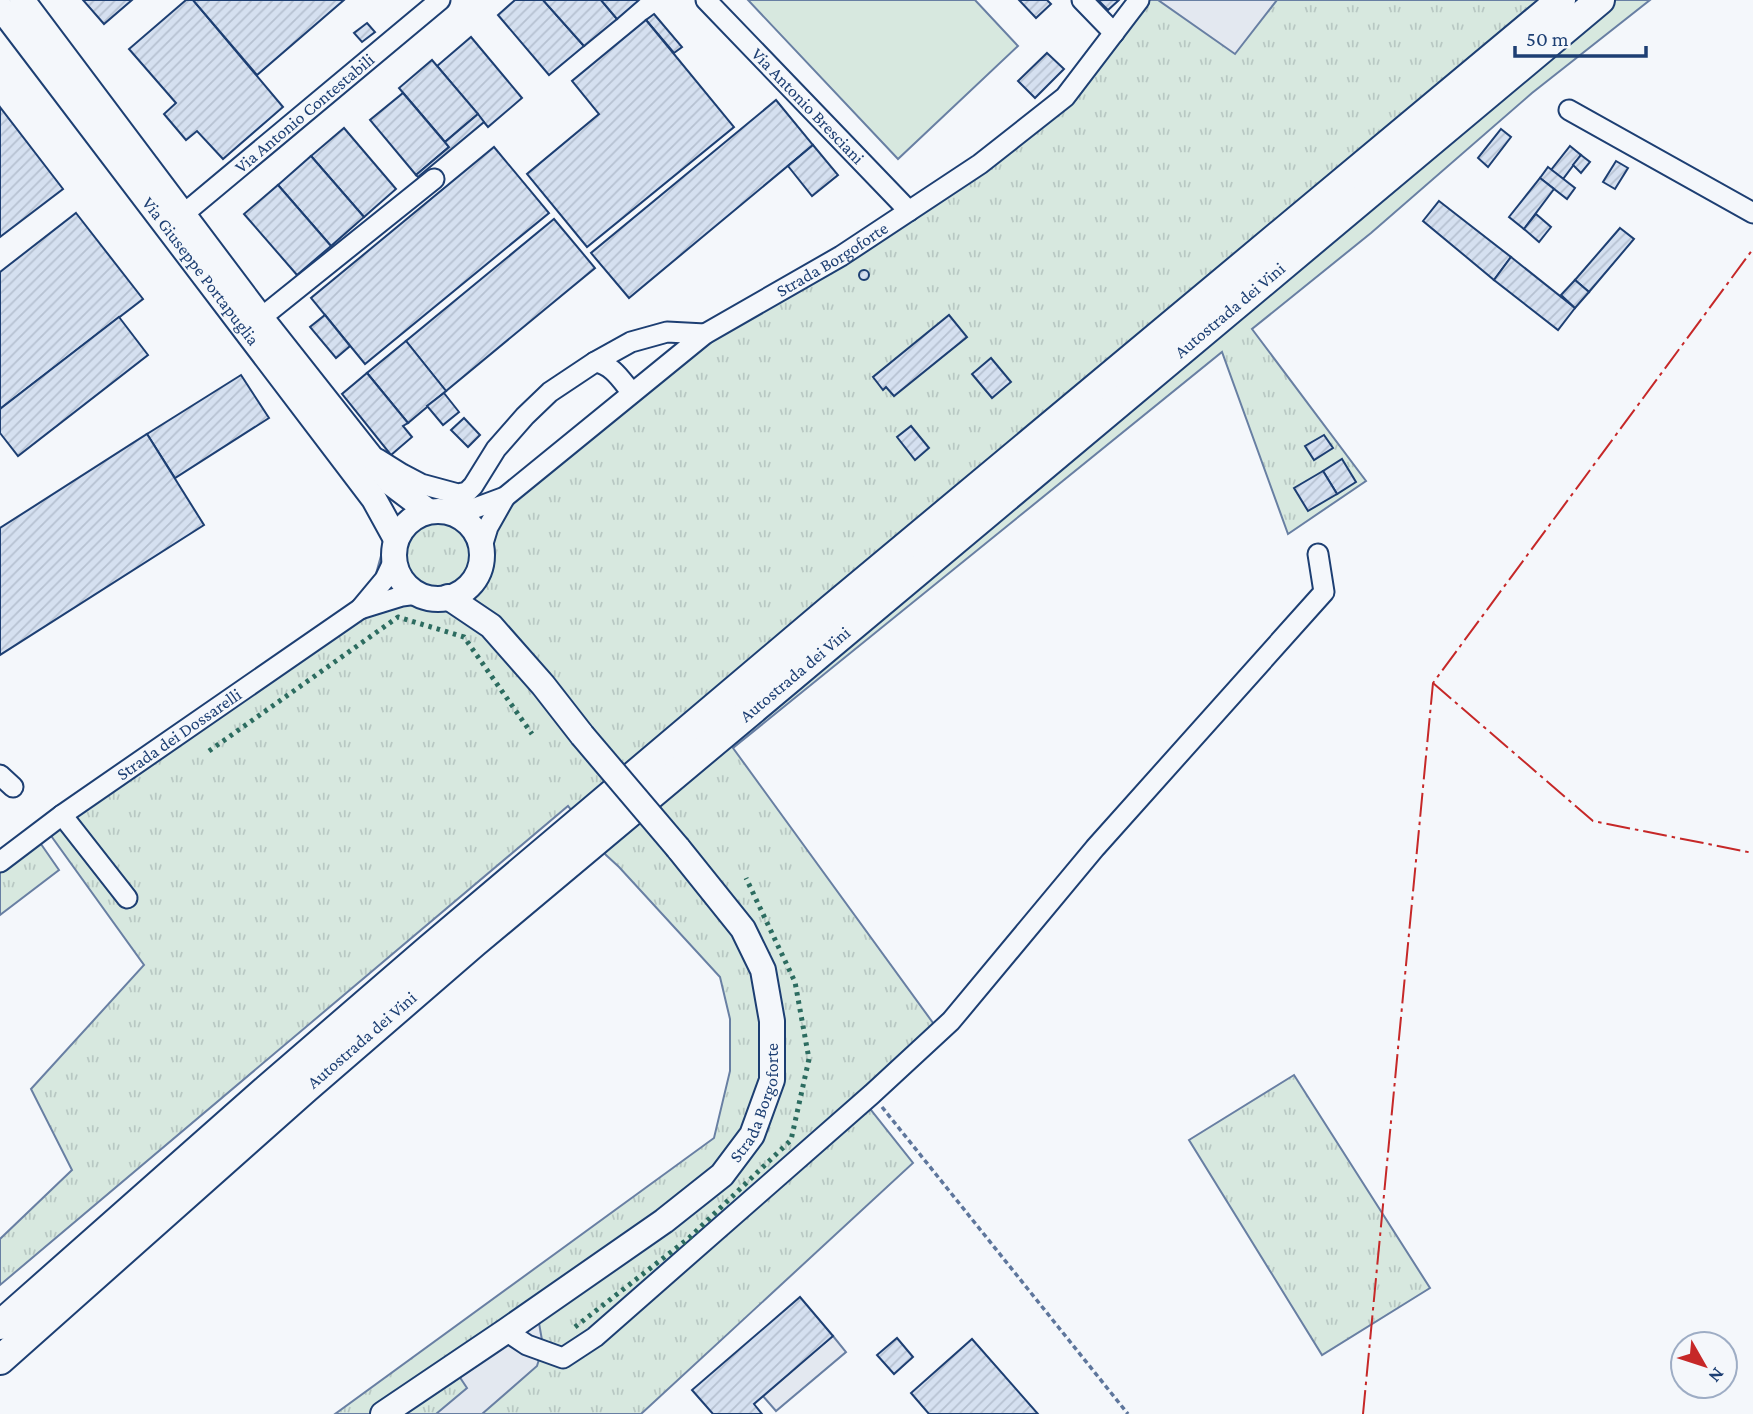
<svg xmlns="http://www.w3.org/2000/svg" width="1753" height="1414" font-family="'Crimson Pro',serif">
<defs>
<pattern id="grass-tufts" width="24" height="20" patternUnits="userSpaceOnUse" patternTransform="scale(1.75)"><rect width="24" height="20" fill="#d7e8df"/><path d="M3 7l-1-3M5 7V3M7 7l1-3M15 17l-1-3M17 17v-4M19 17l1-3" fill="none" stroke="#b8c8c3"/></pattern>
<pattern id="building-hatch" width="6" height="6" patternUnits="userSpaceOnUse" patternTransform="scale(1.75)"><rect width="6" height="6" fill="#d5e0f0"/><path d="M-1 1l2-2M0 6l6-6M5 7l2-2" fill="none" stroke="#b6c1d1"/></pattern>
</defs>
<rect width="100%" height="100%" fill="#f4f7fb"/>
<!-- grass -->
<g fill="url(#grass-tufts)" stroke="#687fa3" stroke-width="2">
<polygon points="1140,0 1650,0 1532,93 1371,233 1252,329 1366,481 1288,534 1222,352 733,748 936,1027 860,1096 913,1163 641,1414 335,1414 714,1138 730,1071 730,1019 720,977 619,867 606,855 568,806 0,1285 0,1239 72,1170 31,1089 144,965 44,826 332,622 374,581 384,545 405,515 444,503 473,505 546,466 701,334 906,209 1066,96"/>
<polygon points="34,834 59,870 0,915 0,858"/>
<polygon points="1294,1075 1430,1288 1322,1355 1189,1140"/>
</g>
<!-- pitch -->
<polygon fill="#d7e8df" stroke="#687fa3" stroke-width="2" points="748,0 975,0 1018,46 898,159"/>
<!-- parking -->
<g fill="#e3e8f0" stroke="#687fa3" stroke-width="2">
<polygon points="1158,0 1277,0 1235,54"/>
<polygon points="539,1323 543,1346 537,1366 482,1414 436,1414 467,1388 459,1376"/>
<polygon points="833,1336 846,1352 776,1411 762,1395"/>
</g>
<!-- building -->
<g fill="url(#building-hatch)" stroke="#1d3f73" stroke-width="2">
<polygon points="83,0 132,0 104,24"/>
<polygon points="186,0 193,0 283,107 223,159 197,131 186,140 164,114 176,103 129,49"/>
<polygon points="193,0 344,0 257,75"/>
<polygon points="515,0 543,0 584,46 549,75 498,15"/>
<polygon points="543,0 601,0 617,19 584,46"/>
<polygon points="601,0 639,0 617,19"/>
<polygon points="1019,0 1047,0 1051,4 1036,18"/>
<polygon points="1098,0 1119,0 1108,10"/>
<polygon points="654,14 682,47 674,53 646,20"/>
<polygon points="646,20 734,127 587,247 527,174 599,114 572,81"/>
<polygon points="367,23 375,32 362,42 354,33"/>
<polygon points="471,37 522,98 488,127 437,66"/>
<polygon points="1047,53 1064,69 1035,98 1018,81"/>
<polygon points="432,60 478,114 445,142 399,88"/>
<polygon points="403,93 449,147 416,175 370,120"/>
<polygon points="776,100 813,145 629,298 591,253"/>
<polygon points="0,107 63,189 0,237"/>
<polygon points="478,114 484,122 418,177 416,175 449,147 445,142"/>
<polygon points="344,128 396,189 364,217 311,156"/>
<polygon points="1501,129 1511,137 1488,167 1478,158"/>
<polygon points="813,145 838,175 812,196 788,166"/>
<polygon points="1570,146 1581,155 1563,179 1551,170"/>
<polygon points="494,147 549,213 365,364 311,298"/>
<polygon points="1581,155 1590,162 1581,173 1573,165"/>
<polygon points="311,156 364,217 331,246 278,185"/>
<polygon points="1616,161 1628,168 1615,189 1603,182"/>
<polygon points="1548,167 1575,188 1567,199 1540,178"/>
<polygon points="1540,178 1554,189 1524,229 1509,217"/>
<polygon points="278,185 331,246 297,275 244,214"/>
<polygon points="1439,201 1511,257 1494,280 1423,221"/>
<polygon points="76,213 143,299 0,409 0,272"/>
<polygon points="1536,214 1551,227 1539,242 1524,229"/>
<polygon points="554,219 595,268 446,391 406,341"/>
<polygon points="1620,228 1634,239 1589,292 1575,280"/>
<polygon points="1511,257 1575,308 1558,330 1494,280"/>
<circle cx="864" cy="275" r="5"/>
<polygon points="1575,280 1589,292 1575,308 1561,295"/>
<polygon points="325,315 350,346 336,358 310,327"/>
<polygon points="949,315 967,337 894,396 886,387 883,390 873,377"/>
<polygon points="119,317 148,355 18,456 0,433 0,409"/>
<polygon points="406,341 446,391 408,423 367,373"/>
<polygon points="991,358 1011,382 992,398 972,374"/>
<polygon points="367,373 408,423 403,426 412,437 391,455 342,394"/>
<polygon points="241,375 269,418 175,478 147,434"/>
<polygon points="444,393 459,412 443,425 427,406"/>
<polygon points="464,418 480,435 468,447 451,430"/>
<polygon points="911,426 929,448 915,460 897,437"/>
<polygon points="147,434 204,525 0,655 0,528"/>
<polygon points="1324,435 1333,448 1314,460 1305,446"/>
<polygon points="1342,459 1356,482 1337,494 1323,471"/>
<polygon points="1323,471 1337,494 1308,511 1294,488"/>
<polygon points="800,1297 833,1336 754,1404 762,1414 713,1414 692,1390"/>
<polygon points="897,1338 913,1357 894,1374 877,1355"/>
<polygon points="972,1339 1038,1414 929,1414 911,1393"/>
</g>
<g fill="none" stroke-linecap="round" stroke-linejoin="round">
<!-- minor casing -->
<g stroke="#1d3f73" stroke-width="23">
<g id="minor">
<path id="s1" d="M 706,0 L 909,211"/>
<polyline points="1082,0 1114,33"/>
<polyline points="1569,110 1753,213"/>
<path id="s2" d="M 174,222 L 440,0"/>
<polyline points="252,325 434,179"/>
<polyline points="595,362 631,342 667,332 705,334"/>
<path d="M 378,459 L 402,474 L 421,484 L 458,494 L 467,492 L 473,486 L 496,449 L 525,416 L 550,392 L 595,362 C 613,365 621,380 632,393"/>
<path id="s3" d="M 451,513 L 470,510 L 505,497 L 705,334 L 841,256 L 980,164 L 1065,97 L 1139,0"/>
<polyline points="481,550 488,527 505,497"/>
<polyline points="360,609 402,596 417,594"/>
<polyline points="0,775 13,787"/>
<polyline points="62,815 127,898"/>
<path id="s4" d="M 0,862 L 62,815 L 360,609 L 385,579 L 394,560"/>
<polyline points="506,1331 527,1345 563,1358 595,1337 872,1094 951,1021 1095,848 1324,592 1318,554"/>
</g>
</g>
<!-- major casing -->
<g stroke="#1d3f73" stroke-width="28">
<g id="major">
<polyline points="22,0 261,318 392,484 428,511"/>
<path id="s5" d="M 0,7 L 374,499 L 396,539"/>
<circle cx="438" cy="555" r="44"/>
<polyline points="448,597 491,626 543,685 582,735"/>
<path id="s6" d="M 383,1414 L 506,1331 L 664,1221 L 722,1175 L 752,1135 L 772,1080 L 772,1021 L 763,970 L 743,929 L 678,848"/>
</g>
</g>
<!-- highway casing -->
<g stroke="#1d3f73" stroke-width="32">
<g id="highway">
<polyline points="0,1325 267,1089 429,949 831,609 1561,0"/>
<path id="s7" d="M 0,1360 L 305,1089 L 474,943 L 1600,0"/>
</g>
</g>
<!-- path -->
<polyline stroke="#5e769c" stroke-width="3.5" stroke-dasharray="5 3.5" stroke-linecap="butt" points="882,1107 1128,1414"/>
<!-- minor -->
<use href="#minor" stroke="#f4f7fb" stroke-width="19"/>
<!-- major -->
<use href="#major" stroke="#f4f7fb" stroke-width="24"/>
<!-- highway -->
<use href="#highway" stroke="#f4f7fb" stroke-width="28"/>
<!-- major-bridge casing -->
<g stroke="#1d3f73" stroke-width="28" stroke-linecap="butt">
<polyline id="major-bridge" points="582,735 678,848"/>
</g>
<!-- major-bridge -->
<use href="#major-bridge" stroke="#f4f7fb" stroke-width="24"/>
<!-- hedge -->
<g stroke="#2c6c60" stroke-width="5" stroke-dasharray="3.5 5" stroke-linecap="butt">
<polyline points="209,751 398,617 464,637 532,734"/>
<polyline points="575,1327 689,1238 791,1140 809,1059 795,982 746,878"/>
</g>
<!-- power -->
<g stroke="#c62828" stroke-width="2" stroke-dasharray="24 5 3.5 5" stroke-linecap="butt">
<polyline points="1433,683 1593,821 1753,853"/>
<polyline points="1363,1414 1433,683 1753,249"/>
</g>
</g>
<g text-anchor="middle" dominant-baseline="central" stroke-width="5" stroke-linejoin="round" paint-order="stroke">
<!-- street labels -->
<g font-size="18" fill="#1d3f73" stroke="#f4f7fb">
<text stroke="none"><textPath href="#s1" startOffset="147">Via Antonio Bresciani</textPath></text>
<text stroke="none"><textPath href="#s2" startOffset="170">Via Antonio Contestabili</textPath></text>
<text stroke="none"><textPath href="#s3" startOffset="462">Strada Borgoforte</textPath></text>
<text stroke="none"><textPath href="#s5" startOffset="332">Via Giuseppe Portapuglia</textPath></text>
<text stroke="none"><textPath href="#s7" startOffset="1617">Autostrada dei Vini</textPath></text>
<text stroke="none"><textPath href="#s7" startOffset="1050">Autostrada dei Vini</textPath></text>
<text stroke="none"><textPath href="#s4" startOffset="220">Strada dei Dossarelli</textPath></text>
<text stroke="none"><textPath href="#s7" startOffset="483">Autostrada dei Vini</textPath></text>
<text stroke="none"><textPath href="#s6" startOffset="497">Strada Borgoforte</textPath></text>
</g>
</g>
<!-- north arrow -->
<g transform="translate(1704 1365) rotate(129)"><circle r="33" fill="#f4f7fb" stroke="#9eadc5" stroke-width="2"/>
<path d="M0-5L12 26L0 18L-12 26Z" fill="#c62828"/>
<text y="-10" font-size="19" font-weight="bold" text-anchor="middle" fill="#1d3f73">N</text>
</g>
<!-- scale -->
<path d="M1515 46v10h131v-10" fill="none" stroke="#1d3f73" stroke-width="3.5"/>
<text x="1526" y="46" font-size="21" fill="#1d3f73" stroke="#f4f7fb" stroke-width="5" paint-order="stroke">50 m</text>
</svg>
